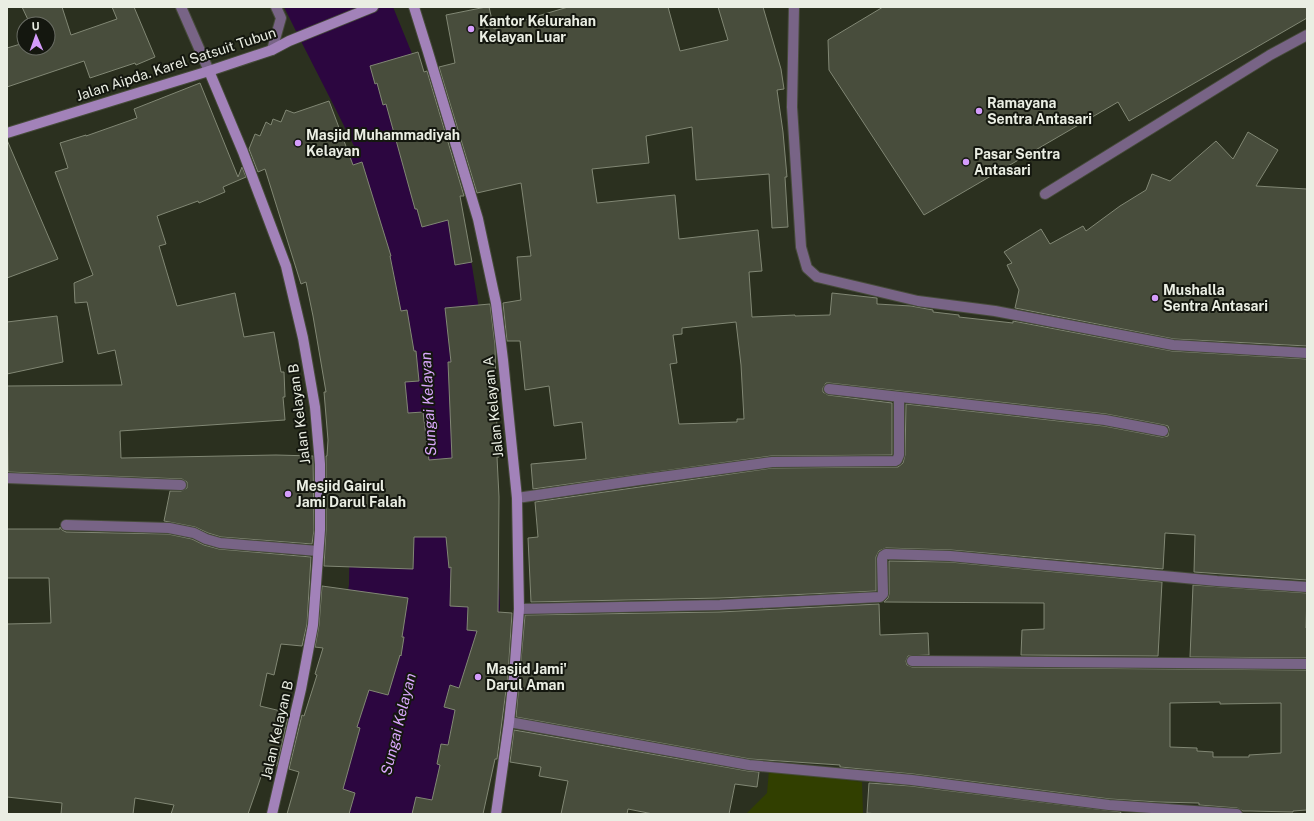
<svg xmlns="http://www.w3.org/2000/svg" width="1314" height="821" font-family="'Public Sans',sans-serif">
<rect width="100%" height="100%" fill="#2b301f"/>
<!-- green -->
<polygon fill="#313f00" points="769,770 862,782 863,813 746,814 767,793"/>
<!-- water -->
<path fill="#2c0640" d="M 284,7 L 393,7 L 415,61 L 443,150 L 472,266 L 487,359 L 500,606 L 496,652 L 472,814 L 307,814 L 317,776 L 349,585 L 352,413 L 304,170 L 354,146 C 331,99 307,54 284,7 Z"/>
<!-- building -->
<g fill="#484d3c" stroke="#818774" fill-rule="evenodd">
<polygon points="22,7 62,7 71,35 117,19 112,7 134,7 155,57 136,65 135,63 90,78 84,61 7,87 7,48 24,43 24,48 48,48 48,24 30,24"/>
<path d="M 486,7 L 489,7 L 494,29 L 568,7 L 668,7 L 680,51 L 728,40 L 718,7 L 763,7 L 781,69 L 784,89 L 777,90 L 783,132 L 787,177 L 785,177 L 788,227 L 772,228 L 769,174 L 696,180 L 692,127 L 646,136 L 649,163 L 592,169 L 597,203 L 675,195 L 679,239 L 758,230 L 762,271 L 749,272 L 752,317 L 795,315 L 795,316 L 830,315 L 832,293 L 877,298 L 877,304 L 911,306 L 933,310 L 933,312 L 959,315 L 959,317 L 1013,323 L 1013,321 L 1172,351 L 1307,359 L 1307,580 L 1194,572 L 1195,535 L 1165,533 L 1163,569 L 951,550 L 886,548 L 879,551 L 876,557 L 876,591 L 720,598 L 531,602 L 528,538 L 538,537 L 535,502 L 772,468 L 898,467 L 903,463 L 905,455 L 906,404 L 1104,426 L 1162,437 L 1168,436 L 1169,429 L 1168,426 L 1164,425 L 1106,414 L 829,383 L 826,383 L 823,388 L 823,392 L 828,395 L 892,403 L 892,455 L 771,456 L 533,489 L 531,464 L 586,459 L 582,422 L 554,426 L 549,386 L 525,390 L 520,341 L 507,341 L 503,303 L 521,300 L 517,257 L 531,256 L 521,183 L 477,193 L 439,67 L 455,63 L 446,15 ZM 736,322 L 741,365 L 744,419 L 737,419 L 737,422 L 679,424 L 670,364 L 677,363 L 673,335 L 682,334 L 682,328 Z"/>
<polygon points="883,7 1307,7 1307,18 1129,121 1118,102 924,215 829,70 828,40"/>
<polygon points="418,52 424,72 427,71 464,196 460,196 472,262 455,265 448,220 422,227 417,209 415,209 386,104 383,105 377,83 375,84 370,66"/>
<polygon points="200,83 238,177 242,167 246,177 223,187 225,192 199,203 198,201 157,216 166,244 159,246 177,306 235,293 244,337 274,332 281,372 284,372 285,397 283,397 285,420 120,431 121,458 276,455 313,456 314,530 312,544 221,537 208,533 195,527 164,521 170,491 181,491 187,488 187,482 182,479 8,472 7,386 122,385 115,350 98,354 87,302 75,303 74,283 93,275 55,172 68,168 60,143 86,135 86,136 137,118 134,109"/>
<polygon points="329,101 353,165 362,162 391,256 390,256 401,311 407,310 414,351 416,351 419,381 405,382 408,413 423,412 429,460 452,458 448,362 451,362 445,308 490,304 495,345 496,394 495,394 499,457 497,457 499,497 498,612 512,613 508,675 497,759 495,759 483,814 412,814 416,797 432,800 440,765 437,764 441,744 448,745 455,710 444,707 450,685 459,688 477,631 467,630 468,607 450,606 451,567 449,568 446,537 414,537 413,569 324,566 326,530 326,456 327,456 328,440 324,392 326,392 313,316 306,282 301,284 265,169 258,172 249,149 255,134 260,136 266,122 271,125 273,119 281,122 286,110 294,113"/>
<polygon points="1248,132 1278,150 1256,186 1307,189 1307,346 1174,339 1015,308 1019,290 1007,265 1012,263 1004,252 1041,229 1050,244 1083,226 1086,231 1120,206 1146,190 1152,174 1170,181 1216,141 1233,159"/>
<polygon points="7,140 58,259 7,278"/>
<polygon points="57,316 63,362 7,374 7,322"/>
<polygon points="60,527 62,530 66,532 168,534 192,539 204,545 219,549 311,557 307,624 302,646 281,644 274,675 267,673 260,706 289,713 277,766 267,763 264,771 263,771 248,814 171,814 174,805 135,798 133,814 61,814 62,803 7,797 7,624 51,623 49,578 7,578 7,529 60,529"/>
<polygon points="889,561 950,562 1162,582 1158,656 1021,655 1022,630 1044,629 1044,603 884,602 888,598 889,594"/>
<polygon points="1193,585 1307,593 1306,628 1307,629 1307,658 1190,657"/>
<polygon points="322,586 408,598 402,637 404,637 401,656 400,655 388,695 369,690 357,727 360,728 343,789 355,793 349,814 287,814 299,772 289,769 302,715 304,716 317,675 315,674 323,648 315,647 319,625"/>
<path d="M 879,604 L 880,635 L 928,633 L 929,655 L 908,656 L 906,661 L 907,665 L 912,667 L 1307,670 L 1307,810 L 1293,811 L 1293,812 L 1250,811 L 1243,811 L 1237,808 L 1199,805 L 1199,803 L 1158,802 L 1110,799 L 913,774 L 840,767 L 840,765 L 750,759 L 516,717 L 525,615 L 720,612 ZM 1220,702 L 1220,704 L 1281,703 L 1281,753 L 1249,755 L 1249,757 L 1213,757 L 1213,752 L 1197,751 L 1197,748 L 1170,747 L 1170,703 Z"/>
<polygon points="514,730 748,771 759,772 757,787 735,784 729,814 653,814 628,809 627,814 561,814 568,781 539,776 541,767 510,762"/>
<polygon points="869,783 911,786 1121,812 1120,814 877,814 867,813"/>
</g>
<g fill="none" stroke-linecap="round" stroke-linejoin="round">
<!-- lane casing -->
<g stroke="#464b3a" stroke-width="12">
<polyline id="lane" points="1045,194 1270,55 1307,35"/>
</g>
<!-- street casing -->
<g stroke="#464b3a" stroke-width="12">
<g id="street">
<polyline points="181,7 209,71"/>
<polyline points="794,7 792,107 801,247 807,268 817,277 918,301 995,311 1173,345 1307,353"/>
<polyline points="272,50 281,18 276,7"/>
<polyline points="829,389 1105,420 1163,431"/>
<polyline points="7,478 181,485"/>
<polyline points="517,498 639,480 772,462 895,461 897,460 899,455 899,397"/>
<polyline points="66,525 169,528 194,533 206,539 220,543 318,551"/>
<polyline points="519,609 720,605 880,597 883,594 882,559 883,556 886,554 950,556 1217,581 1307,587"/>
<polyline points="912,661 1307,664"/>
<polyline points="509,722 749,765 912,780 1109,805 1237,814"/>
</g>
</g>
<!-- secondary casing -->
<g stroke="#464b3a" stroke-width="12">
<g id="secondary">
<polyline points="414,7 428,52 478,219 496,303 503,360 517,498 519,609 514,676 509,722 496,814"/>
<polyline points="209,71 243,152 286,266 303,338 315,407 320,464 320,530 313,625 301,689 272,814"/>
<polyline points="7,133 209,71 272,50 289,41 373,7"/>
</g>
</g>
<!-- lane -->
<use href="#lane" stroke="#786486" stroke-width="10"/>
<!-- street -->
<use href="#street" stroke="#786486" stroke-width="10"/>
<!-- secondary -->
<use href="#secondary" stroke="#a282b9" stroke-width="10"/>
</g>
<!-- markers -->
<g fill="#d49cfb" stroke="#14170f" stroke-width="1.5">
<circle cx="471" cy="29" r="4"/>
<circle cx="979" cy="111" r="4"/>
<circle cx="298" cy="143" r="4"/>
<circle cx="966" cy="162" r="4"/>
<circle cx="1155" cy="298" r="4"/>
<circle cx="288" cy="494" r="4"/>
<circle cx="478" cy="677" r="4"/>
</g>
<g text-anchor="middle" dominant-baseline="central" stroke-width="4" stroke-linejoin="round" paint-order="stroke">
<!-- poi labels -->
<g font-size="14" font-weight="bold" fill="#eaeee3" stroke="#14170f" text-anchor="start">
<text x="479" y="21">Kantor Kelurahan<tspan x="479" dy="16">Kelayan Luar</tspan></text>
<text x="987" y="103">Ramayana<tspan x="987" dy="16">Sentra Antasari</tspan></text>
<text x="306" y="135">Masjid Muhammadiyah<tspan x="306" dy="16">Kelayan</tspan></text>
<text x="974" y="154">Pasar Sentra<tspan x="974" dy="16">Antasari</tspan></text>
<text x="1163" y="290">Mushalla<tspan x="1163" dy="16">Sentra Antasari</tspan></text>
<text x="296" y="486">Mesjid Gairul<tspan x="296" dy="16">Jami Darul Falah</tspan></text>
<text x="486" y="669">Masjid Jami'<tspan x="486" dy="16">Darul Aman</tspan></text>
</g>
<!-- street labels -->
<g font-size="14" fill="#eaeee3" stroke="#14170f">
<text transform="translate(176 64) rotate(-18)">Jalan Aipda. Karel Satsuit Tubun</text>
<text transform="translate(493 407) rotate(-96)">Jalan Kelayan A</text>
<text transform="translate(299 414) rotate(-97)">Jalan Kelayan B</text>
<text transform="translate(277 730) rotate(-77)">Jalan Kelayan B</text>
</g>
<!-- water labels -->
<g font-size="15" font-style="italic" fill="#d9a7fb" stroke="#14170f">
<text transform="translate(428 404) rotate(-93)">Sungai Kelayan</text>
<text transform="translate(398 724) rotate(-76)">Sungai Kelayan</text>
</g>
</g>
<!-- border -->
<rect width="1314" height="821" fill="none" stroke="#eaeee3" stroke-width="16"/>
<!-- north arrow -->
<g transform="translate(36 36) rotate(358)"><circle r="19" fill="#14170f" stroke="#6a6d64"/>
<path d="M0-3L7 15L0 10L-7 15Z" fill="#d49cfb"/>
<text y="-6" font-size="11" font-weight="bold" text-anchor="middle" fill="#eaeee3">U</text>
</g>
</svg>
